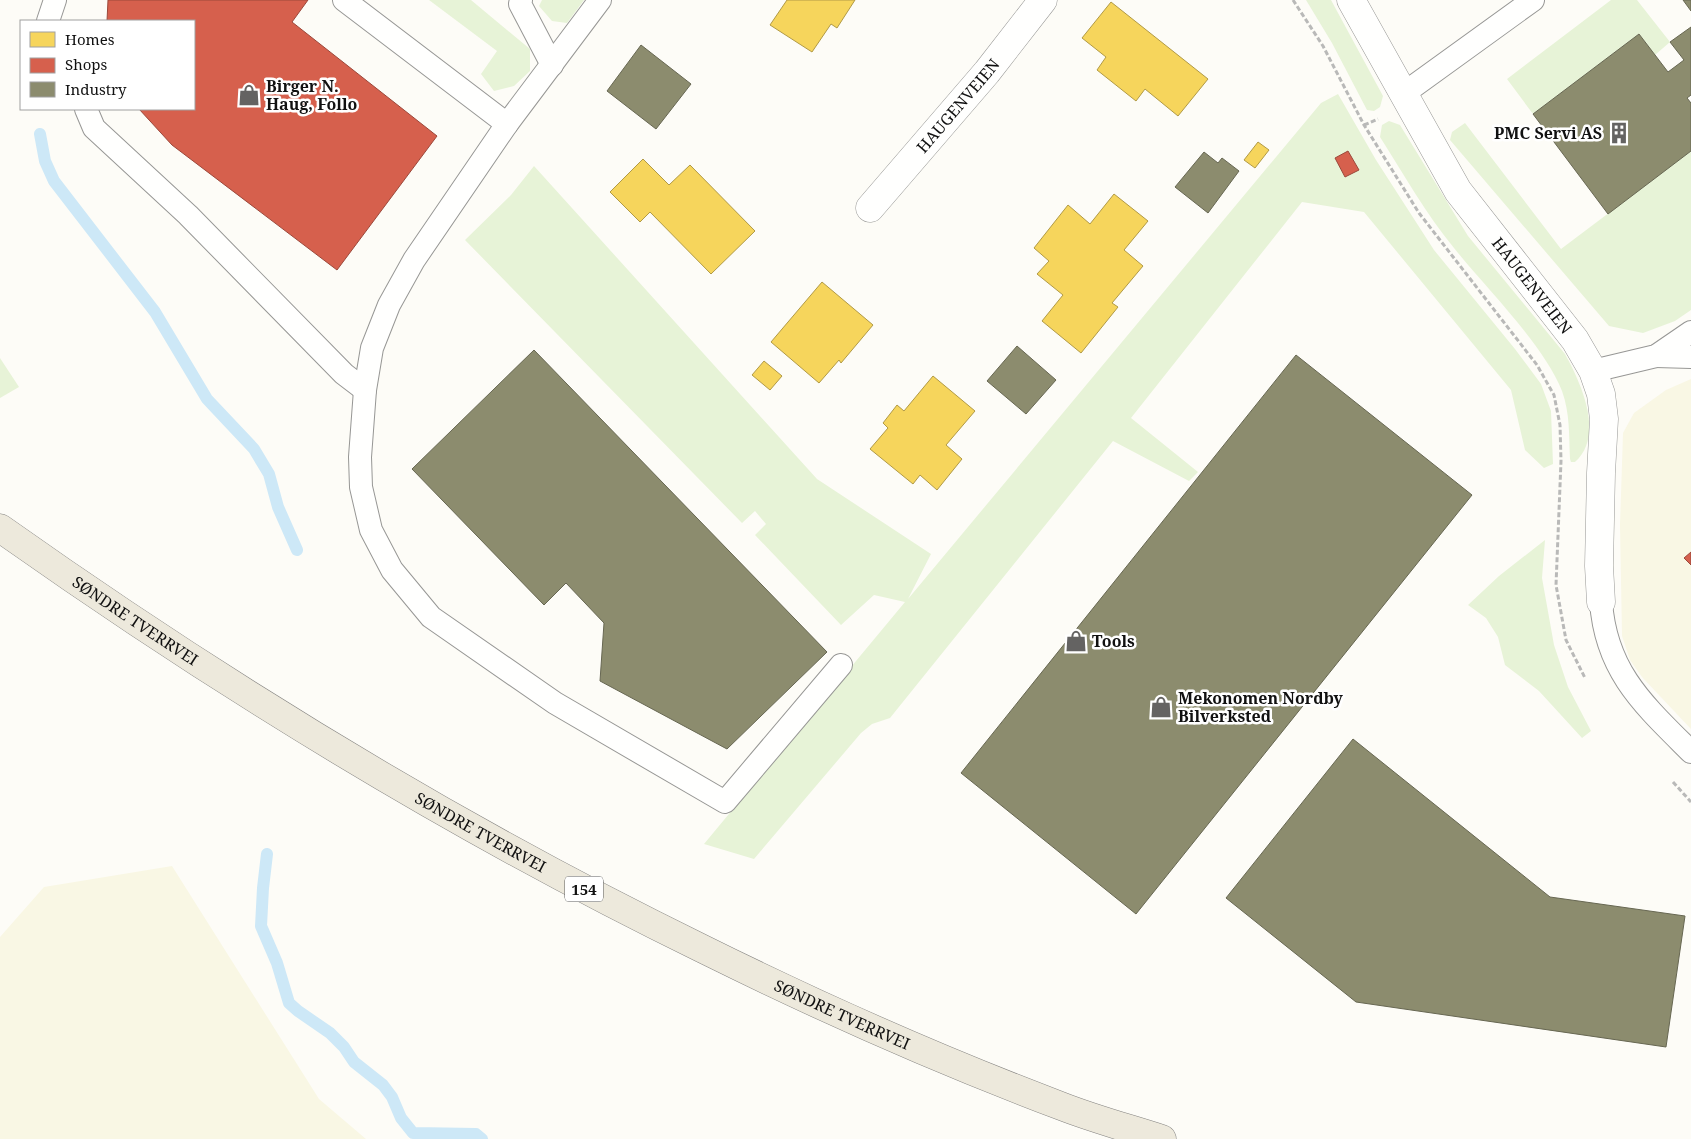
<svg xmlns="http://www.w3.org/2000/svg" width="1691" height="1139" font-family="'Noto Serif',serif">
<rect width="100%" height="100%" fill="#fdfcf7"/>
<!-- farmland -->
<g fill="#f9f7e4">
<polygon points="1691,379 1691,729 1642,677 1630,660 1622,636 1620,525 1623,433 1634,413 1666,390"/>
<polygon points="172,866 319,1099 366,1139 0,1139 0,937 44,887"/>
</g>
<!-- green -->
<g fill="#e7f3d7">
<polygon points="429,0 471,0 530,49 530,71 514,86 494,91 481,74 497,51"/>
<polygon points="542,0 584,0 567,23 552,21 539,6"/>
<polygon points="1306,0 1331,0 1383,96 1380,107 1374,111 1367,110 1332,43"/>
<polygon points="1611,0 1637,0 1670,42 1655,55 1639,34 1533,114 1507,79"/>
<polygon points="1338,94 1376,160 1434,250 1515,349 1541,384 1551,411 1553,464 1544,468 1525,450 1511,390 1364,212 1302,202 1131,418 1198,472 1189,481 1113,441 890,718 872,724 861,733 754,859 704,844 905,602 874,595 841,625 755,535 766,524 755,511 742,523 465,240 511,195 534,166 817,479 931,554 908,599 1321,103"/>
<path d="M 1389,121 L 1400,125 L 1468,236 L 1565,354 C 1581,383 1605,435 1575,462 L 1571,462 L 1570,459 C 1569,436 1570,413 1562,391 C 1544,345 1486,288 1454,248 C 1426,214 1404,175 1380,137 L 1382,125 Z"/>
<polygon points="1465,123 1561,249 1691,151 1691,310 1675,321 1643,333 1609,326 1450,140 1452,132"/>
<polygon points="0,358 19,387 0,398"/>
<polygon points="1545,540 1542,578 1554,645 1568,687 1591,731 1582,738 1539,691 1505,665 1498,637 1486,618 1468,605 1499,576"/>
</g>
<!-- homes -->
<g fill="#f6d55c" stroke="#b19a46">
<polygon points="787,0 855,0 837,28 831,24 812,52 770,25"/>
<polygon points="1111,2 1208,79 1178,116 1145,89 1136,101 1097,70 1106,57 1082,38"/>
<polygon points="1258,142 1269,150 1255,168 1244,160"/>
<polygon points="643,159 669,185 690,165 755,231 711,274 650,212 640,222 610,192"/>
<polygon points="1114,194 1148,221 1124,250 1143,266 1112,303 1118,307 1081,353 1042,321 1063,295 1037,274 1049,261 1034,248 1068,205 1090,224"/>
<polygon points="822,282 873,325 841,363 839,360 819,383 771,342"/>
<polygon points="764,361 782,376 770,390 752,375"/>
<polygon points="933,376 975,411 946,445 962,459 937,490 920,475 913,484 870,449 888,428 883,423 897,405 904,411"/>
</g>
<!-- shops -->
<g fill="#d6604d" stroke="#9b483b">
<polygon points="108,0 308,0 292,22 437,136 337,270 172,145 139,109 194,109 194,21 107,21"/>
<polygon points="1348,151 1359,170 1345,177 1335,158"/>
<polygon points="1691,552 1691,565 1684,558"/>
</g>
<!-- industry -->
<g fill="#8c8c6e" stroke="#676752">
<polygon points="1683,0 1691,0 1691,11"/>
<polygon points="1691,27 1691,95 1687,98 1691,103 1691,151 1608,214 1533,114 1639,34 1668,72 1684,60 1670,42"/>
<polygon points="641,45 691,84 656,129 607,91"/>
<polygon points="1204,152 1218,163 1222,158 1239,171 1208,213 1175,187"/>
<polygon points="1017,346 1056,380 1026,414 987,381"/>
<polygon points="534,350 827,652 727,749 600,681 604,623 566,583 544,605 412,469"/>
<polygon points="1296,355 1472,495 1136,914 961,773"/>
<polygon points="1353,739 1550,897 1685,916 1666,1047 1356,1002 1226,898"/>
</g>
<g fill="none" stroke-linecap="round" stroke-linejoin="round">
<!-- stream -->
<g stroke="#cde8f7" stroke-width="12">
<polyline points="40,134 45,161 54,181 155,312 207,399 254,449 269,474 278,507 297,550"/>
<polyline points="267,854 263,888 261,926 277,963 289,1003 298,1011 330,1033 344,1047 354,1062 383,1085 392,1097 401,1118 413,1133 476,1134 482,1139"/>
</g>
<!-- service casing -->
<g stroke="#979795" stroke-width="24">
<g id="service">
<polyline points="344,0 507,124"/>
<polyline points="521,0 520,4 552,65"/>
<polyline points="600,0 507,124 414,260 389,305 372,348 365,390 360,457 361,487 371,530 392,570 431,617 555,703 725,802 841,665"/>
<polyline points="48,21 55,0"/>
<polyline points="1403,94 1533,0"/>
<polyline points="86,109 94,128 188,215 344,374 365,390"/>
<polyline points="1656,356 1691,357"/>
<polyline points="1593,371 1656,356 1691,332"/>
<path d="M 1601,602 C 1606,672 1644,705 1691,752"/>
</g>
</g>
<!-- minor casing -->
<g stroke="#979795" stroke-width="29">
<g id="minor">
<path id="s1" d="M 1351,0 L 1458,191 L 1575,340 L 1593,371 L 1601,394 L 1604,419 L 1601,473 L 1599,566 L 1601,602"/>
<path id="s2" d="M 870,208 L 987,72 L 1043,0"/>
</g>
</g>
<!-- primary casing -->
<g stroke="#858482" stroke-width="29">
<g id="primary">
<path id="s3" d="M 0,528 C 223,686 457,829 703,949 C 820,1007 939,1060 1061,1106 C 1094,1119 1128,1128 1162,1139"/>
</g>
</g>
<!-- path -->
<g stroke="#b9b9b8" stroke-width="3" stroke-dasharray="5 2.5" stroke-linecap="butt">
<polyline points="1293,0 1323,46 1364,125 1419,213 1537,365 1554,395 1560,425 1561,461 1556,585 1566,640 1585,678"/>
<polyline points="1364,125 1378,119"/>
<polyline points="1673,782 1691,802"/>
</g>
<!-- service -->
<use href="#service" stroke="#fffffe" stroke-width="22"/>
<!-- minor -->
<use href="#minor" stroke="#fffffe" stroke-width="28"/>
<!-- primary -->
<use href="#primary" stroke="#ede9dc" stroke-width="28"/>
</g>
<!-- icons -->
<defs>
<g id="shop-bare" transform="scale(1.725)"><path d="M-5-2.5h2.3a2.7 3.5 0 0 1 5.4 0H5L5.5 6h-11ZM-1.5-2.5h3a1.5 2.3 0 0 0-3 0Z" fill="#646362" stroke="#fff" stroke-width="2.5" paint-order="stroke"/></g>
<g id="building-bare" transform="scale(1.725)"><path d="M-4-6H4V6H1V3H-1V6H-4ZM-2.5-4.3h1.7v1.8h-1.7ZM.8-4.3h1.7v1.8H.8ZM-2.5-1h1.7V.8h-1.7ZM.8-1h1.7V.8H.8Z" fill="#646362" stroke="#fff" stroke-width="2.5" paint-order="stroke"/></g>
</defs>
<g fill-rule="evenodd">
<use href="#shop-bare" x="249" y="95"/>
<use href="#building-bare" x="1619" y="133"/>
<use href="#shop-bare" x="1076" y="641"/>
<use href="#shop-bare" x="1161" y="707"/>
</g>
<g text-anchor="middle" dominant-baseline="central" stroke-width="5" stroke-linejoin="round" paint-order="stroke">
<!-- shield labels -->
<rect fill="#fff" stroke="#585858" stroke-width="1" x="565" y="876.5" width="38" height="25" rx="4"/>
<g font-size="15" font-weight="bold" fill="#111">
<text x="584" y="889">154</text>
</g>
<!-- poi labels -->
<g font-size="16" font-weight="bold" fill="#111" stroke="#fff" text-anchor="start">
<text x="266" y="86">Birger N.<tspan x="266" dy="18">Haug, Follo</tspan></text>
<text x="1602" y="133" text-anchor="end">PMC Servi AS</text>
<text x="1092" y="641">Tools</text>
<text x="1178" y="698">Mekonomen Nordby<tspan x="1178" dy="18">Bilverksted</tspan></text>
</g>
<!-- street labels -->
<g font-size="16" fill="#111" stroke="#fff">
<text stroke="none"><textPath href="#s2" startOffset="135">HAUGENVEIEN</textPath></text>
<text stroke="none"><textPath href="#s1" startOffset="339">HAUGENVEIEN</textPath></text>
<text stroke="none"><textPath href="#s3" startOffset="164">SØNDRE TVERRVEI</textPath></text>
<text stroke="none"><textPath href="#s3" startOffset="569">SØNDRE TVERRVEI</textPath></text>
<text stroke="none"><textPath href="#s3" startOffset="974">SØNDRE TVERRVEI</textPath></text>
</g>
</g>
<!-- legend -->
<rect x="20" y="20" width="175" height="90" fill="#ffffff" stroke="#a0a0a0"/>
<rect x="30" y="32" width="25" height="15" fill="#f6d55c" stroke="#a0a0a0"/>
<text x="65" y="45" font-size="15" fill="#111111">Homes</text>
<rect x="30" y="58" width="25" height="15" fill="#d6604d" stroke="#a0a0a0"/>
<text x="65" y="70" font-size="15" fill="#111111">Shops</text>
<rect x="30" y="82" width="25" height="15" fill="#8c8c6e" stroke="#a0a0a0"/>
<text x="65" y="95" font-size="15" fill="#111111">Industry</text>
</svg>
